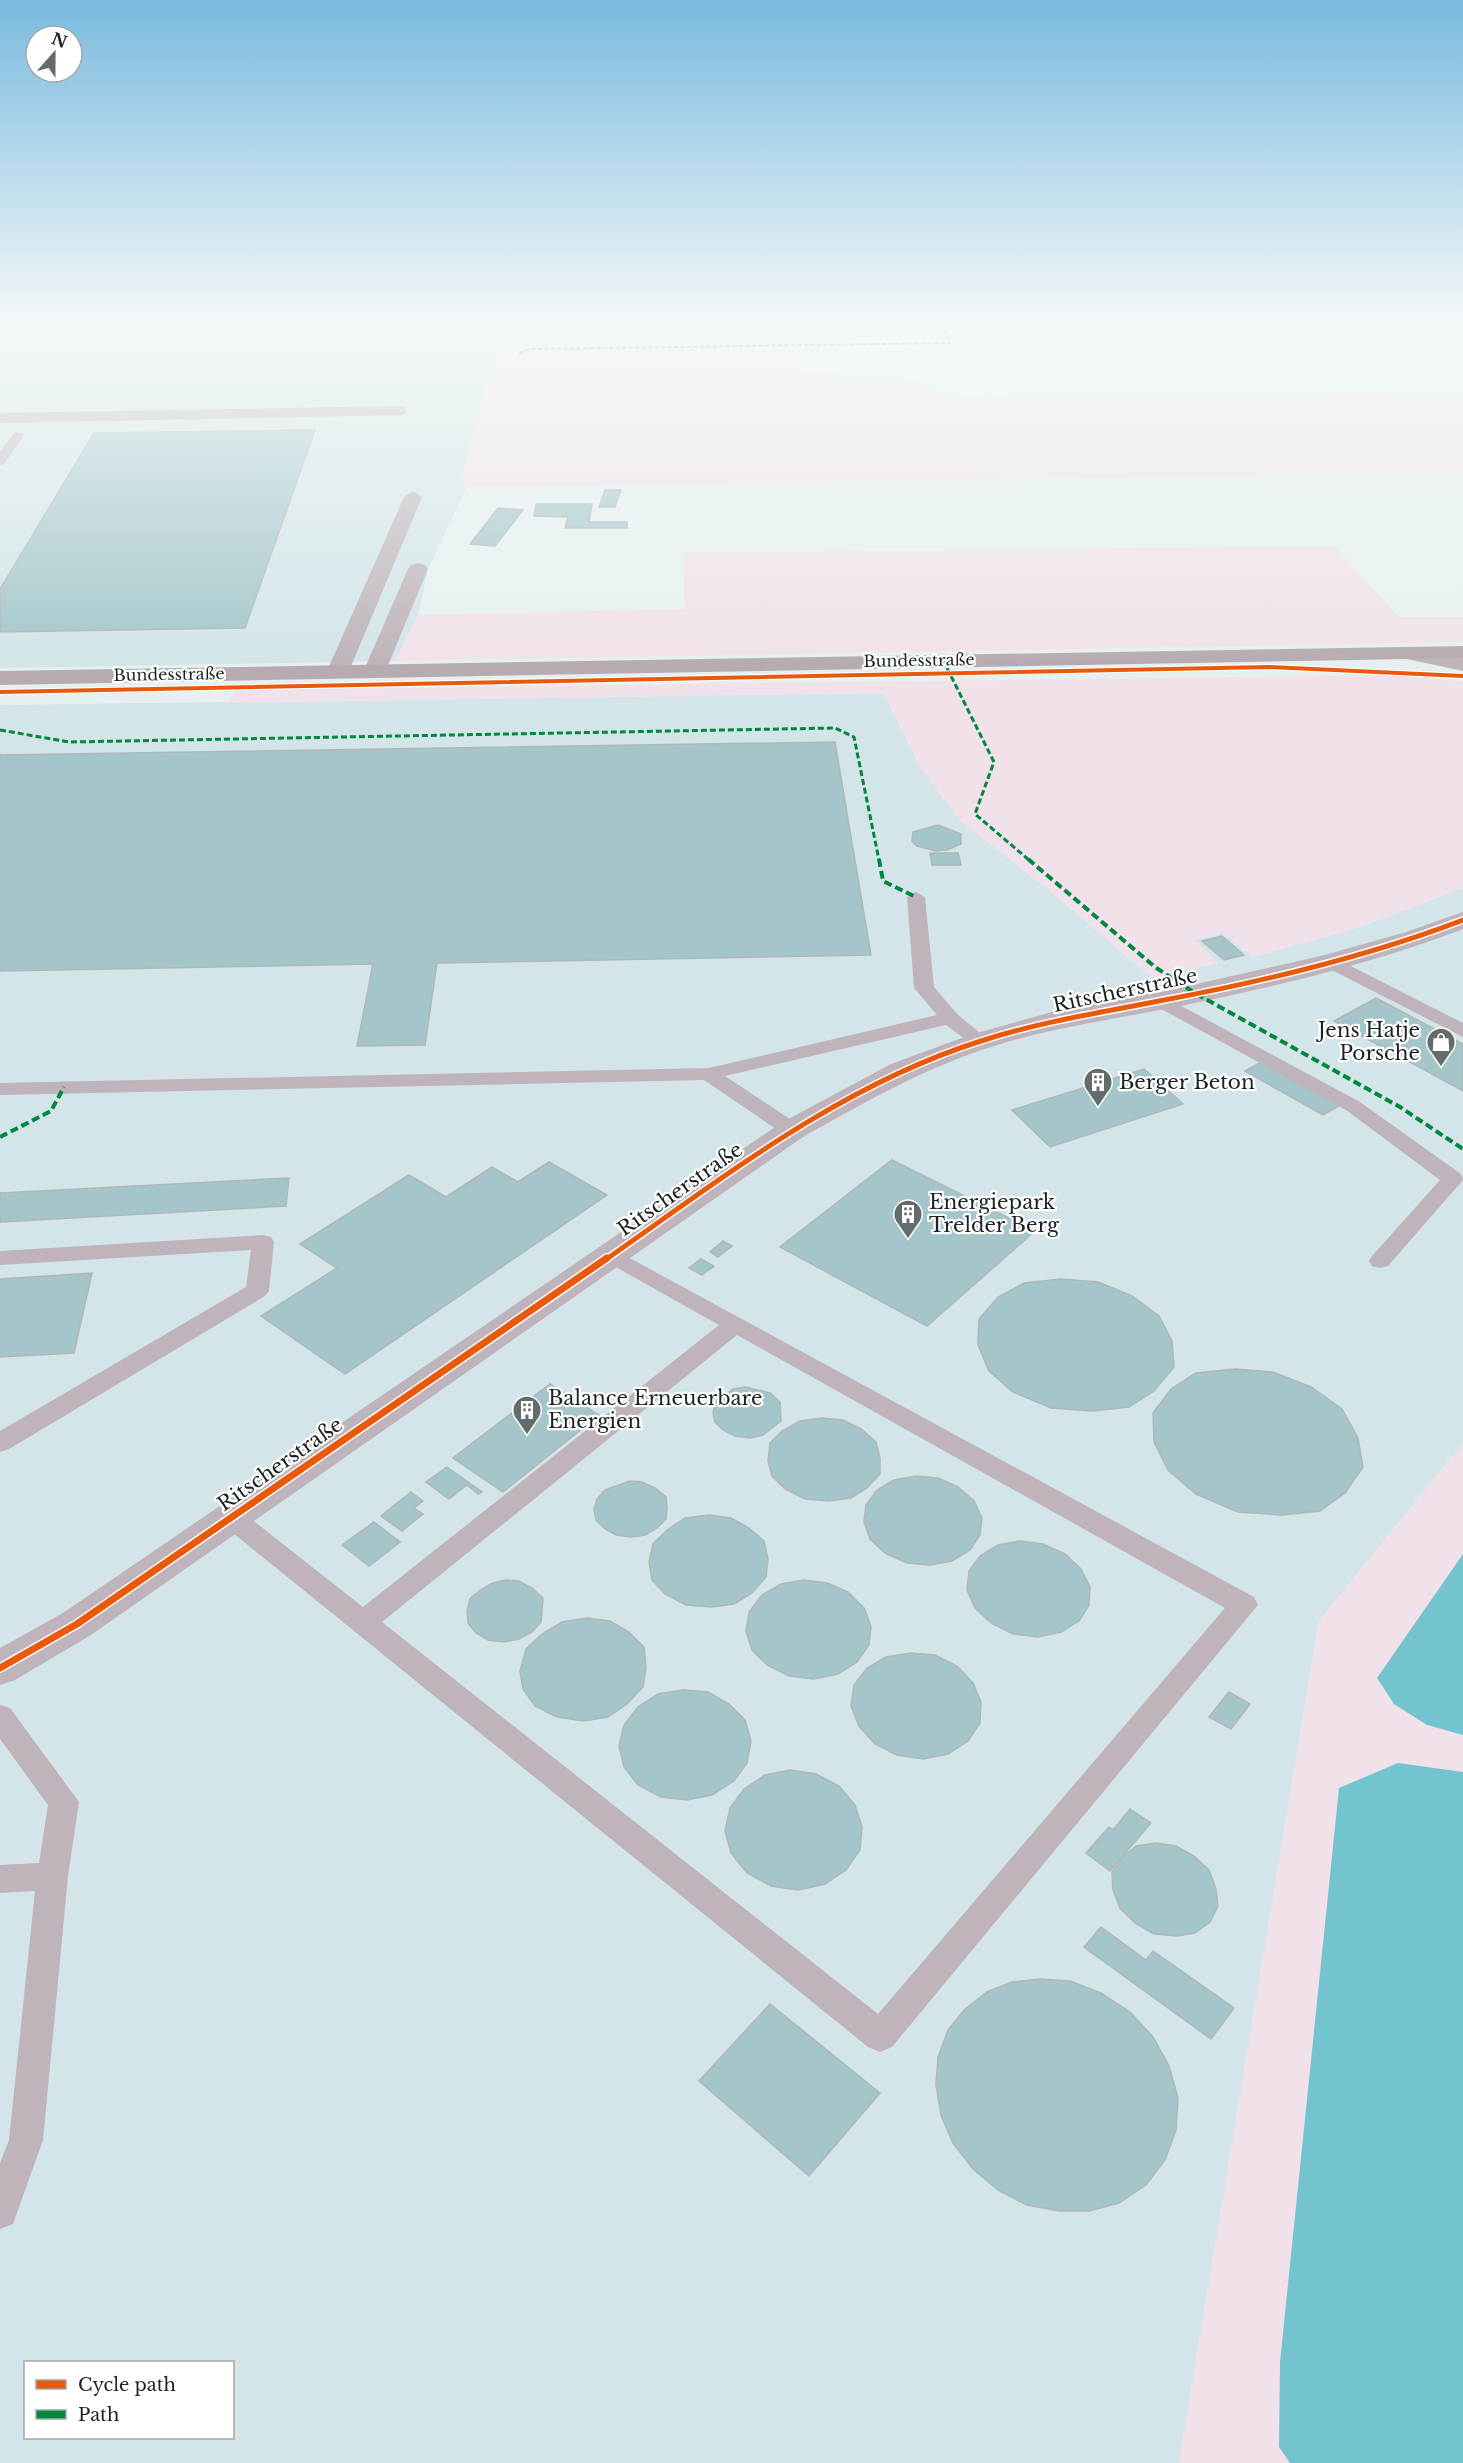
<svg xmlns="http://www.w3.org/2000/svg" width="1463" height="2463" font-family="'Libre Baskerville',serif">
<rect width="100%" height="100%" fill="#e7f0f1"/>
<!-- built -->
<g fill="#d3e5e8" fill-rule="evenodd">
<polygon points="0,320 504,320 458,487 467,487 428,569 418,615 395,661 0,668"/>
<path d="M 883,693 L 922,770 L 1057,897 L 1152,978 L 1218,963 L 1193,940 L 1223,933 L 1253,957 L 1360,927 L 1463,888 L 1463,1443 L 1319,1621 L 1179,2463 L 0,2463 L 0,705 ZM 26,2362 L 232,2362 L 232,2438 L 26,2438 Z"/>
</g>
<!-- green -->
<g fill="#f1e1eb">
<polygon points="789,349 797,371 909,380 961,399 1463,392 1463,473 458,487 496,351"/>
<polygon points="1334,546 1399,617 1463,617 1463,642 395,661 418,615 685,609 683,553"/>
<polygon points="1382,675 1463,681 1463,888 1360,927 1253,957 1223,933 1194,939 1219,963 1152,978 1057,897 959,820 922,770 883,693 229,703 235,690"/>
<polygon points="1463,1443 1463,2463 1179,2463 1319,1621"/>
</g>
<!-- water -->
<g fill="#74c4cf">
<polygon points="1463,1554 1463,1735 1427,1725 1394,1704 1377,1678"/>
<polygon points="1398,1763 1463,1772 1463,2463 1290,2463 1279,2447 1280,2362 1339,1788"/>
</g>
<!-- building -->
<g fill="#a4c6ca" stroke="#b0b7b7" stroke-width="1.5">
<polygon points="315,430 245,628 0,632 0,589 94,433"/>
<polygon points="605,490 621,490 615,507 599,507"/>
<polygon points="536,504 592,504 589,522 627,522 627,528 565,528 568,517 534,516"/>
<polygon points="498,508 523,510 495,546 470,544"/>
<polygon points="835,742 871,955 437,963 425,1045 357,1046 373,964 0,971 0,755"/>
<polygon points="938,825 961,834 961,844 947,850 936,851 917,846 912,841 913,832"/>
<polygon points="930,853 958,853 961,865 932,865"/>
<polygon points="1222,936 1244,955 1224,960 1202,941"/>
<polygon points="1376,998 1463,1044 1463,1091 1334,1021"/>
<polygon points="1261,1062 1339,1106 1323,1115 1245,1071"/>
<polygon points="1144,1069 1183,1104 1050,1147 1012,1110"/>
<polygon points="892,1160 1035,1231 927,1326 780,1247"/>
<polygon points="549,1162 607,1195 345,1374 261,1316 337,1268 300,1244 409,1175 446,1197 492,1167 518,1182"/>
<polygon points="289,1178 286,1206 0,1222 0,1193"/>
<polygon points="723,1241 732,1246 718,1257 710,1252"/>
<polygon points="701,1259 714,1266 702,1275 689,1268"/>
<polygon points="92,1273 74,1353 0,1357 0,1279"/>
<polygon points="1061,1279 1098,1282 1132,1296 1159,1316 1172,1341 1174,1367 1154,1391 1129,1407 1093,1411 1051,1408 1013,1392 989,1371 978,1345 979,1319 998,1297 1024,1283"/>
<polygon points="1235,1369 1273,1372 1311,1387 1342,1409 1358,1438 1363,1467 1345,1493 1320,1511 1282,1515 1238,1512 1196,1494 1168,1470 1154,1442 1153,1413 1171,1389 1196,1373"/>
<polygon points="550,1384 599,1415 503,1492 453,1458"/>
<polygon points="745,1387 770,1393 780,1402 781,1421 763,1435 750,1438 735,1436 723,1430 715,1422 713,1413 715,1403 733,1389"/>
<polygon points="822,1418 843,1420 861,1429 876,1442 880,1458 880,1474 867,1488 851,1498 829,1501 805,1499 785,1489 772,1476 768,1461 770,1443 782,1431 800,1421"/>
<polygon points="447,1467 482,1492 478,1494 467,1485 449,1499 426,1482"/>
<polygon points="916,1476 938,1478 958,1487 974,1501 982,1518 980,1535 970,1550 952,1561 930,1565 907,1563 885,1553 870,1539 864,1522 866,1505 877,1490 894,1480"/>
<polygon points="630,1481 642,1482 655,1488 666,1497 667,1508 666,1519 657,1528 645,1535 632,1537 616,1535 605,1529 596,1520 594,1509 597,1499 605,1490"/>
<polygon points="411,1492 423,1501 414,1508 423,1514 402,1531 381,1516"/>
<polygon points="709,1515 731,1518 749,1528 764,1541 768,1559 766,1577 752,1593 734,1604 711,1607 686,1605 665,1594 652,1580 649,1562 653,1544 667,1530 685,1518"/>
<polygon points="374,1522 400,1542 369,1566 342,1545"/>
<polygon points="1020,1541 1043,1544 1065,1554 1081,1569 1090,1587 1089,1605 1079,1621 1061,1632 1038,1637 1013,1634 991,1623 975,1608 967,1590 969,1571 980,1556 998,1545"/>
<polygon points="506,1580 519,1581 532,1588 543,1598 541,1622 532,1632 519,1639 504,1642 488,1640 476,1633 468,1623 467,1611 470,1599 480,1590 493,1583"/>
<polygon points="804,1580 827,1583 848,1592 864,1608 871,1626 869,1645 857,1662 838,1674 814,1679 789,1676 767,1665 752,1650 746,1631 749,1612 762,1595 781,1584"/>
<polygon points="587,1618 610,1621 629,1632 644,1647 646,1667 643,1687 627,1704 608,1717 584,1721 557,1717 535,1706 523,1689 520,1671 526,1649 542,1634 562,1622"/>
<polygon points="910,1653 935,1655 957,1666 973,1683 981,1702 980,1723 968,1741 948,1754 923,1759 897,1755 875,1744 859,1726 851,1706 854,1685 867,1668 886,1657"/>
<polygon points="683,1690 708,1692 729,1704 745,1720 751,1741 747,1763 734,1781 712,1795 687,1800 661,1797 638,1785 624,1767 619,1746 624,1725 638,1707 658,1694"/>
<polygon points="1229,1692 1250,1704 1231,1729 1209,1717"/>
<polygon points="790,1770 816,1774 839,1786 855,1805 862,1827 860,1850 846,1870 825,1884 798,1890 771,1886 747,1873 731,1853 725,1831 730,1808 744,1789 765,1775"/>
<polygon points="1130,1809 1151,1823 1110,1871 1086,1853 1109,1827 1113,1830"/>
<polygon points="1156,1843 1176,1846 1194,1856 1209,1870 1216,1889 1218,1906 1210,1922 1195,1933 1177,1936 1154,1934 1135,1923 1120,1908 1113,1890 1112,1872 1123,1857 1136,1846"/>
<polygon points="1101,1927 1146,1960 1153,1951 1234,2008 1211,2039 1084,1947"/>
<polygon points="1041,1979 1070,1981 1101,1993 1130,2012 1153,2037 1169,2066 1178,2098 1176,2130 1165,2160 1146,2185 1119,2203 1089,2211 1059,2211 1027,2205 998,2190 973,2169 953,2143 941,2115 936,2085 938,2057 948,2030 965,2009 987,1992 1012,1982"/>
<polygon points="770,2004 880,2093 809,2176 699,2081"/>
</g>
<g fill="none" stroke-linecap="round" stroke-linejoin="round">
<!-- service -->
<g fill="#bfb4bb" fill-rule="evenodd">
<polygon points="15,432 25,434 4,464 0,465 0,452"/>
<polygon points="916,892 925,897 934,987 957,1014 990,1041 987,1045 973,1045 946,1025 725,1076 799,1125 803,1130 799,1135 785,1135 704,1080 0,1095 0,1083 709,1068 937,1015 914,988 907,897"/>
<polygon points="1331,956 1463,1023 1463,1037 1324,966 1322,962 1324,958"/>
<polygon points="1161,995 1360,1102 1461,1174 1463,1180 1388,1266 1380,1268 1372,1266 1369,1261 1372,1256 1440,1180 1346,1110 1154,1005 1151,1001 1154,997"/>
<polygon points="263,1235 271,1237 274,1242 269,1291 265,1296 9,1449 0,1452 0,1431 246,1287 251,1250 0,1265 0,1251"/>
<path d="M 613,1249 L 1254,1597 L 1258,1605 L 892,2047 L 880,2052 L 868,2047 L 223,1525 L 219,1518 L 223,1511 L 232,1508 L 241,1511 L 363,1607 L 719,1325 L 605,1261 L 602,1256 L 605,1251 ZM 737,1335 L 1225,1608 L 878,2014 L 382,1622 Z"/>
<polygon points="0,1705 10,1708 79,1802 68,1876 43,2140 13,2224 0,2229 0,2163 9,2140 35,1891 0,1893 0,1865 39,1863 48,1805 0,1739"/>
</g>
<!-- minor -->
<g fill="#bfb4bb" fill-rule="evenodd">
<polygon points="398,406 404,407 406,411 404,415 0,423 0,413"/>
<polygon points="413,491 422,497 349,671 346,676 330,676 327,671 404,497"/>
<polygon points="418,563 425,565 428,569 386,670 383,675 367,675 364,670 408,569 411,565"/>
<polygon points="1410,647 1463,657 1463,671 1402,658 1399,653 1402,648"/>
<path d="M 1463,912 L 1463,929 C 1370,965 1258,991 1160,1010 C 1103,1021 1047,1029 991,1047 C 924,1068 864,1103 803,1137 L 91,1635 L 15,1680 L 0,1685 L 0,1648 L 63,1613 L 781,1123 L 891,1064 L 970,1035 L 1066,1008 L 1161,992 L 1325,955 L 1406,932 Z"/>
</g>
<!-- primary -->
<polygon fill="#b7abb3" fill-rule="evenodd" points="1463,646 1463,658 0,685 0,671"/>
<!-- quiet-far2 -->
<polyline stroke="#00873e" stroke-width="2" stroke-dasharray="4.5 2" stroke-linecap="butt" points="519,354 529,349 950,343 941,320"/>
<!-- quiet-far1 -->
<g stroke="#00873e" stroke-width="3" stroke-dasharray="6 3" stroke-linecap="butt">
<polyline points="943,660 994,762 975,814 1029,860"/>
<polyline points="0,730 69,742 835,728 854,737 879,860"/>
</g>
<!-- quiet -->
<g stroke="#00873e" stroke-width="4" stroke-dasharray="8 4" stroke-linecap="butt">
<polyline points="879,859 883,881 916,897"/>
<polyline points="1028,859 1155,967 1193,992 1400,1107 1463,1149"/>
<polyline points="0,1137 51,1111 64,1087"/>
</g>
<!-- cycleway-far2 casing -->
<g stroke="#fff" stroke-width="6">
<polyline id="cycleway-far2" points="0,692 1269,667 1463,676"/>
</g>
<!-- cycleway-far1 casing -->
<g stroke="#fff" stroke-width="8">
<path id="cycleway-far1" d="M 605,1260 C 724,1177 841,1085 981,1041 C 1039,1022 1099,1013 1159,1001 C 1261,982 1366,957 1463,920"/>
</g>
<!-- cycleway casing -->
<g stroke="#fff" stroke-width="10">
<polyline id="cycleway" points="0,1668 77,1624 607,1258"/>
</g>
<!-- cycleway-far2 -->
<use href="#cycleway-far2" stroke="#e8590c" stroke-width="4"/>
<!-- cycleway-far1 -->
<use href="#cycleway-far1" stroke="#e8590c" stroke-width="5"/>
<!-- cycleway -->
<use href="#cycleway" stroke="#e8590c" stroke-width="7"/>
</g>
<!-- sky -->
<linearGradient id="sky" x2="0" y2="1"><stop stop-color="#79bade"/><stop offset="0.48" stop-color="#f4f8f9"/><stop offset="1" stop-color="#f4f8f9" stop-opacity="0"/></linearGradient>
<rect width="1463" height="665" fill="url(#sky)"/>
<!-- icons -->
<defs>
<g id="shop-pin" transform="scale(1.5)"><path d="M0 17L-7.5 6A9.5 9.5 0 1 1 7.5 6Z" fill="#646b6b" stroke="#fff"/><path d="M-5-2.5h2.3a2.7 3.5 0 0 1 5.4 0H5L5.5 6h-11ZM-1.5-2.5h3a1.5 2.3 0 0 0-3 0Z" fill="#fff"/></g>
<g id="building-pin" transform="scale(1.5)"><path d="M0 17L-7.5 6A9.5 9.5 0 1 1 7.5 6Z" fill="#646b6b" stroke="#fff"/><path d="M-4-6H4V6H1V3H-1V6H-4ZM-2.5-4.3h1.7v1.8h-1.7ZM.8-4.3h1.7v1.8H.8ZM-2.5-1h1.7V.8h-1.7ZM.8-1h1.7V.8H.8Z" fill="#fff"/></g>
</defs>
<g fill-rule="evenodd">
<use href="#shop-pin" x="1441" y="1042"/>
<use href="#building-pin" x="1098" y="1082"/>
<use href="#building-pin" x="908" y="1214"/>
<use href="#building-pin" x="527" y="1410"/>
</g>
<g text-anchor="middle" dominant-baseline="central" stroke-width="4.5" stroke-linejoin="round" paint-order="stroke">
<!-- far-street labels -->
<g font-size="16" fill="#1d2323" stroke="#fff">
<text transform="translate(919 660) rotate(-1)">Bundesstraße</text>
<text transform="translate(169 674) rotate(-1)">Bundesstraße</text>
</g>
<!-- street labels -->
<g font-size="20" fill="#1d2323" stroke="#fff">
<text transform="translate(1125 990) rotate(-12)">Ritscherstraße</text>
<text transform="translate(680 1189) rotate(-35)">Ritscherstraße</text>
<text transform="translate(280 1464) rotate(-35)">Ritscherstraße</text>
</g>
<!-- poi labels -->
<g font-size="20" fill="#1d2323" stroke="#fff" text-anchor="start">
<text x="1420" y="1030" text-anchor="end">Jens Hatje<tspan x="1420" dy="23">Porsche</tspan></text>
<text x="1119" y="1082">Berger Beton</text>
<text x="929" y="1202">Energiepark<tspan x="929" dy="23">Trelder Berg</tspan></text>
<text x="548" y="1398">Balance Erneuerbare<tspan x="548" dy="23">Energien</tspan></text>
</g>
</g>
<!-- legend -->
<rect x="24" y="2361" width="210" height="78" fill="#ffffff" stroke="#a5a7a7" stroke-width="1.5"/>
<rect x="36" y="2380" width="30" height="9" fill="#e8590c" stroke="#a5a7a7" stroke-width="1.5"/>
<text x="78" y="2391" font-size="18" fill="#1d2323">Cycle path</text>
<rect x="36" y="2410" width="30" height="9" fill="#00873e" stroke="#a5a7a7" stroke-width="1.5"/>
<text x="78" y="2421" font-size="18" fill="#1d2323">Path</text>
<!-- north arrow -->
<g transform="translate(54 54) rotate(21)"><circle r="28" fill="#ffffff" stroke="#a5a7a7" stroke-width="1.5"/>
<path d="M0-4.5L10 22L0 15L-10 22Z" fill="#646b6b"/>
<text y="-9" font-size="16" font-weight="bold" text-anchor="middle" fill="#1d2323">N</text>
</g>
</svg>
